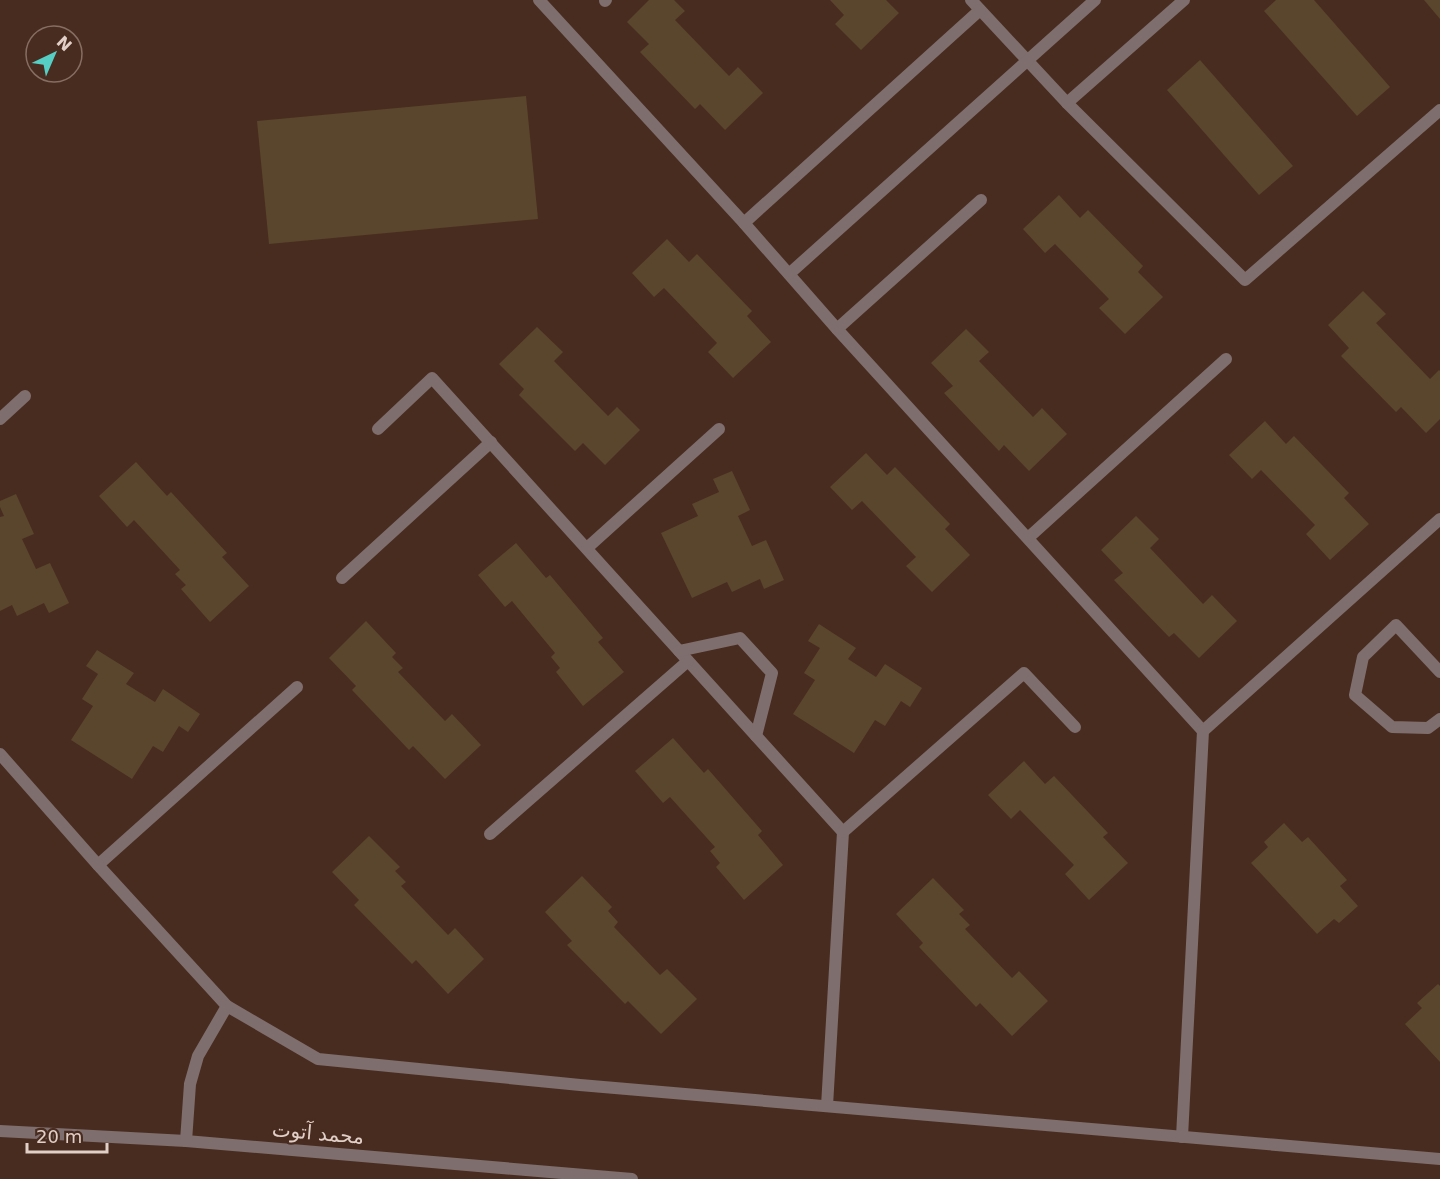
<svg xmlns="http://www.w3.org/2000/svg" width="1440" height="1179" font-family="'DejaVu Sans',Vazirmatn,sans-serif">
<rect width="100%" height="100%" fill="#482c20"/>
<!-- building -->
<g fill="#59462d">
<polygon points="649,0 674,0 685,11 675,20 729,76 738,67 763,93 725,130 700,104 695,109 640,52 649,44 627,22"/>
<polygon points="830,0 886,0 899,13 861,50 835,24 844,15"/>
<polygon points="1276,0 1314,0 1390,87 1357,116 1264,11"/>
<polygon points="1424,0 1440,0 1440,19"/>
<polygon points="1200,60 1293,166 1259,195 1167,90"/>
<polygon points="526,96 538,219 269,244 257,121"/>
<polygon points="1059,195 1080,218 1088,210 1143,266 1138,272 1163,297 1125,334 1099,308 1109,299 1055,244 1045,253 1023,229"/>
<polygon points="667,239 689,262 697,254 752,311 747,316 771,342 733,378 708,352 717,343 664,288 654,297 632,273"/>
<polygon points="1363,291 1386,314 1376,323 1430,379 1439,370 1440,371 1440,419 1426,433 1401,407 1396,412 1341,356 1349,348 1328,325"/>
<polygon points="537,327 563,352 554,361 608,416 617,407 640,430 605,465 583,443 575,451 519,395 524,389 499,364"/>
<polygon points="966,329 989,352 979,361 1033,417 1042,408 1067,434 1029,471 1004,445 999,451 944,393 953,386 931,363"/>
<polygon points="1265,421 1286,444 1294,436 1349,493 1344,498 1369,524 1330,560 1306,534 1315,525 1261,470 1252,479 1229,455"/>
<polygon points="866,453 887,475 895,467 950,524 945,529 970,555 932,592 906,566 916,557 862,501 852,510 830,487"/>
<polygon points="136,462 167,496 171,492 227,553 222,557 249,586 210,622 181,589 186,585 175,574 180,570 134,520 127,527 99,496"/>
<polygon points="732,471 750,510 738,516 752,546 766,540 784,580 764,589 760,579 732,592 727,582 692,598 661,533 698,516 692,504 719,492 713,479"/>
<polygon points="16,494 34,534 22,539 36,569 50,563 69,603 49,613 44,603 17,616 12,605 0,611 0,517 4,516 0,507 0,501"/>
<polygon points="1136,516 1159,539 1150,548 1203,604 1212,595 1237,621 1199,658 1174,633 1169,637 1114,580 1123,573 1101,550"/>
<polygon points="516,543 546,578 550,575 603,638 598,642 624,672 583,706 556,672 560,668 551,657 555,653 512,601 505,607 478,575"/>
<polygon points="366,621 396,653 392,657 403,668 398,672 445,721 452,714 481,745 445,779 413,746 409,750 352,690 356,686 329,658"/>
<polygon points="819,624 856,648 848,659 876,677 885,664 922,688 910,707 901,701 885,726 875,720 854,753 793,714 815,680 804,673 820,648 808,641"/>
<polygon points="97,650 134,673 126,684 155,702 163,689 200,714 188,732 179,726 163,752 153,746 132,779 71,740 93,706 82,699 98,674 86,666"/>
<polygon points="673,738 704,773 708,769 762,831 758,835 783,865 744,900 716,867 720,863 710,851 715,847 670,797 663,803 635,771"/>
<polygon points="1024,761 1045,784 1054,776 1108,833 1103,837 1128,863 1089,900 1065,874 1074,865 1020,810 1011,819 988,795"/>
<polygon points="1284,823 1302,842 1308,837 1347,880 1340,886 1358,906 1339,923 1334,919 1317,934 1251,863 1268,847 1264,842"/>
<polygon points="369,836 400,867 395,871 406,882 401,886 448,935 455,928 484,959 448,994 416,960 412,964 354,905 359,900 332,872"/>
<polygon points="582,876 612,907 608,911 618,922 614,927 660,975 667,969 697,999 661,1034 628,1001 625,1004 567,945 572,941 545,912"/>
<polygon points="933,878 964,910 959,914 970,925 965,929 1012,978 1019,971 1048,1001 1012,1036 980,1003 976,1007 919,947 923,943 896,914"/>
<polygon points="1438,984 1440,986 1440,1062 1405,1024 1422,1008 1417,1003"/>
</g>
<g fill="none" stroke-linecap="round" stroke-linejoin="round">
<!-- minor -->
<g stroke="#7f6e6e" stroke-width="12">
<polyline points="539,0 744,223 837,329 1203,731"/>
<polyline points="971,0 1067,103 1245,280 1440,110"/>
<polyline points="605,1 606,0"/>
<polyline points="1067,103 1184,0"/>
<polyline points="744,223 980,10"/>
<polyline points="789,274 1095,0"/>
<polyline points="837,329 981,200"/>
<polyline points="0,419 25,396"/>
<polyline points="378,429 432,378 843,832 827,1106"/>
<polyline points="1028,538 1226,359"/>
<polyline points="587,548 719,429"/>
<polyline points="342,578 491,442"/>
<polyline points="679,651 740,638 772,673 756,736"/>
<polyline points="1440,672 1396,625 1363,657 1355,695 1392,727 1428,728 1440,719"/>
<polyline points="843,832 1024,673 1075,727"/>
<polyline points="490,834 688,661"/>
<polyline points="98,865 297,687"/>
<polyline points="1182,1137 1203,731 1440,519"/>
</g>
<!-- tertiary -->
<g stroke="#7f6e6e" stroke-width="12">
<polyline points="0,754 98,865 227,1006 318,1059 580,1085 1440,1159"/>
<polyline points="0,1131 186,1141 632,1179"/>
<polyline points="186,1141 190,1084 198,1056 227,1006"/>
</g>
</g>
<g text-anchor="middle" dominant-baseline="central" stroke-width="4.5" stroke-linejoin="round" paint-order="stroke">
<!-- street labels -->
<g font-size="20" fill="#e2d0c8" stroke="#482c20">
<text transform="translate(318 1133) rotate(5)">محمد آتوت</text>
</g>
</g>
<!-- north arrow -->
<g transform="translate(54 54) rotate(44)"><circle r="28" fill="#482c20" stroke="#866e63" stroke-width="1.5"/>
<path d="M0-4.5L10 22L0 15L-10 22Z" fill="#56cec3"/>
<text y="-9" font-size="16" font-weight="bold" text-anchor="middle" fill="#e2d0c8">N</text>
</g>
<!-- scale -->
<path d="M27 1143v9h80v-9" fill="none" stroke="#e2d0c8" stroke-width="3"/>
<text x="36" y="1143" font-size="18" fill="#e2d0c8" stroke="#482c20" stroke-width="4.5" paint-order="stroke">20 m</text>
</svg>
